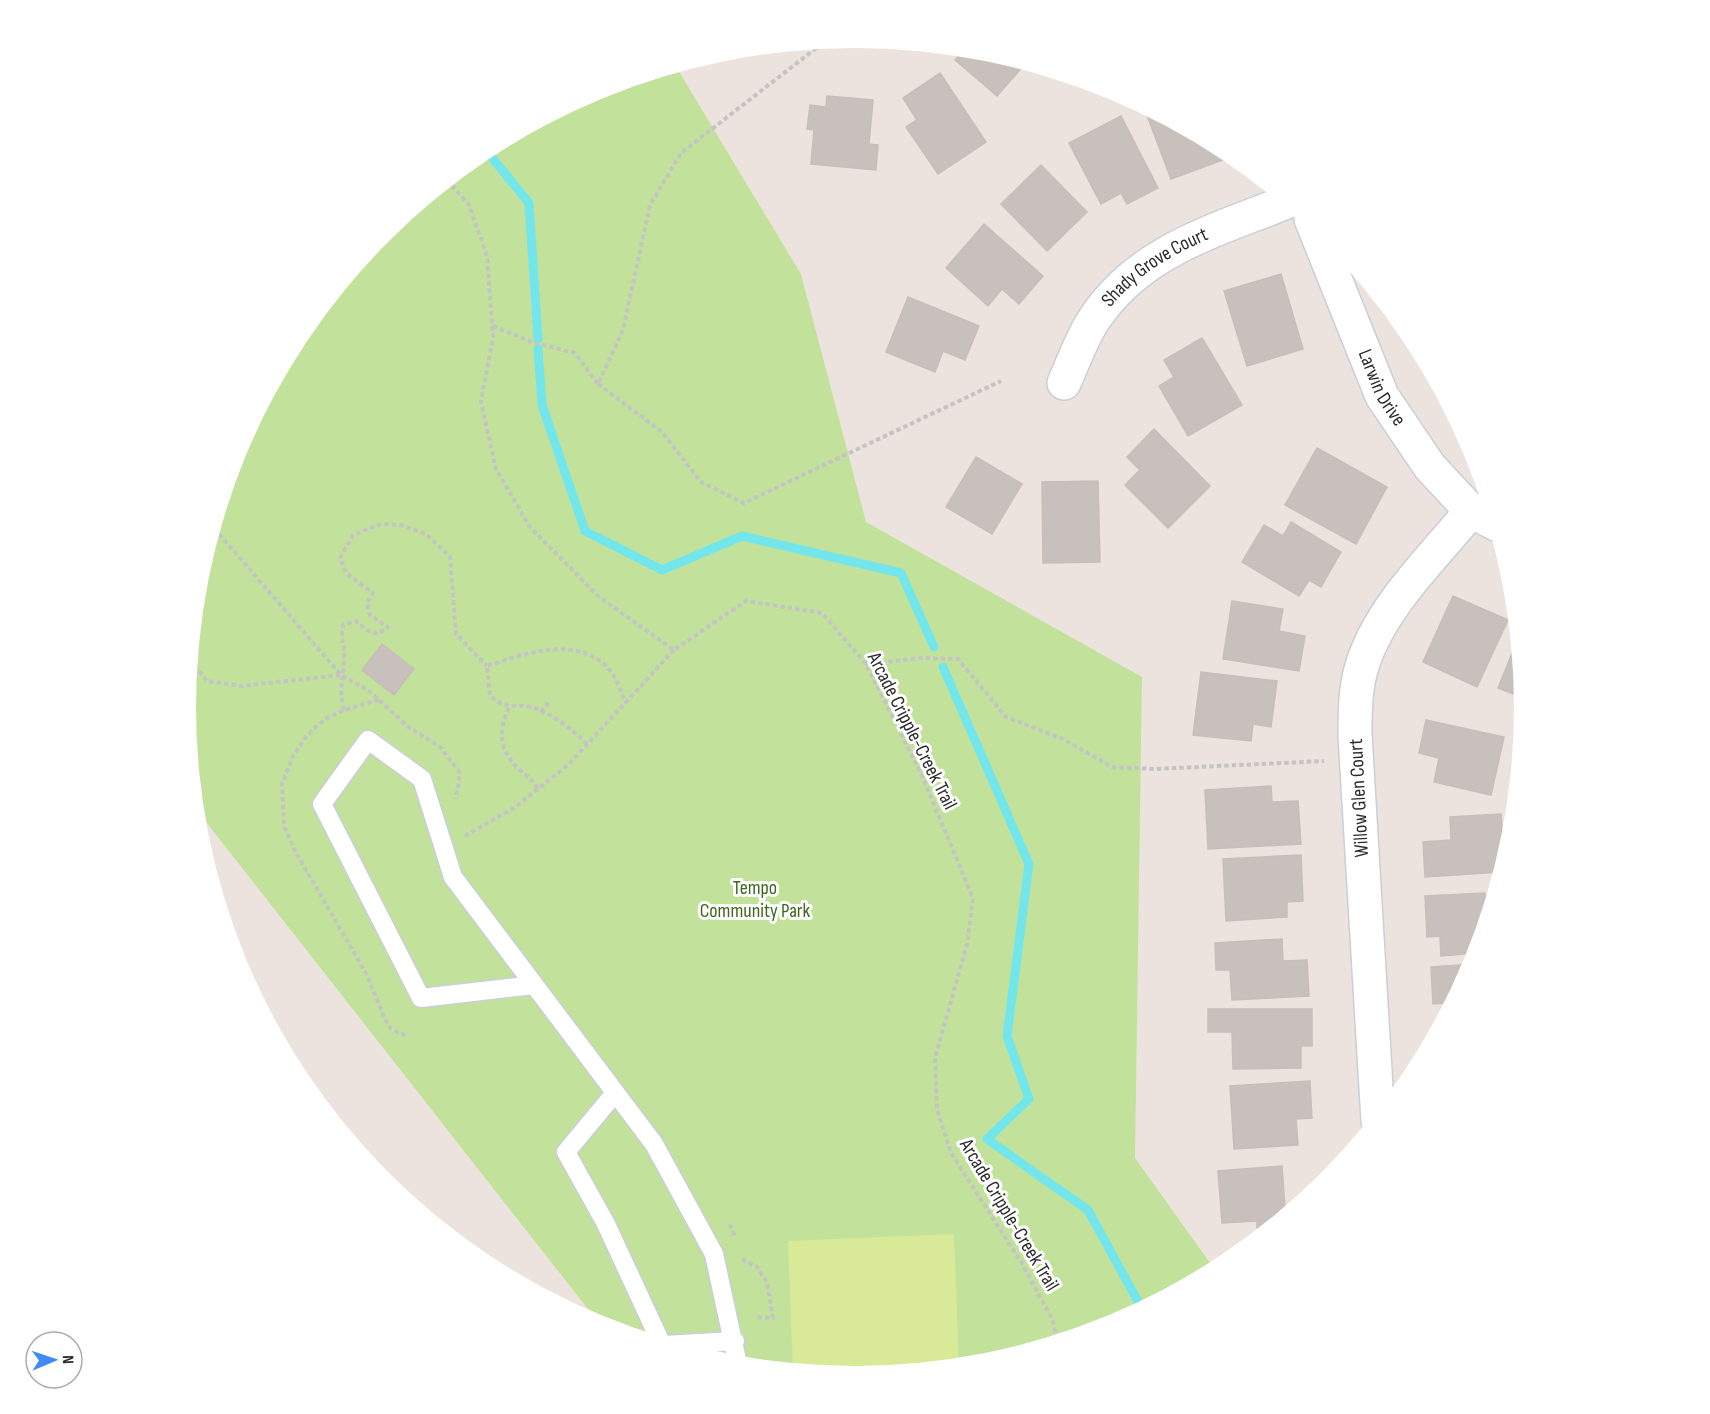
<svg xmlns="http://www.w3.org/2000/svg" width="1710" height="1414" font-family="'Sofia Sans Condensed',sans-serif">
<rect width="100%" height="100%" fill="#ede3de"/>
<!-- green -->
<polygon fill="#c2e29b" points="675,65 801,274 866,522 1142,677 1135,1158 1215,1270 1111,1326 985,1364 855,1376 724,1364 602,1327 195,808 186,707 198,576 237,450 299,335 382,233 483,150 599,88"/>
<!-- pitch -->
<polygon fill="#d8e997" points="954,1234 959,1366 855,1376 793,1370 788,1241"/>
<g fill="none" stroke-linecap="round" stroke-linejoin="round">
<!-- stream -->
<g stroke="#73e6ec" stroke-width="9">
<polyline points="485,149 529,203 538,339"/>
<polyline points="538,349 542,405 585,531 662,570 742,536 901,573 934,647"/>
<polyline points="943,667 1029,864 1007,1036 1029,1099 987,1139 1088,1210 1142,1309"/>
</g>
</g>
<!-- building -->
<g fill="#c8c0bd" stroke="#c8beb7" stroke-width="1.5">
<polygon points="966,48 986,50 1026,63 997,96 955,60"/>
<polygon points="940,73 986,142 938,174 906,127 917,120 903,98"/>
<polygon points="827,96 873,100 869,144 878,145 876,170 811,164 814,130 807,129 810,105 826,107"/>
<polygon points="1144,107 1225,149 1228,158 1171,179"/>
<polygon points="1121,116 1158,188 1127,204 1121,193 1101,204 1069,143"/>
<polygon points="1041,165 1087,212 1047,251 1001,204"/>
<polygon points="984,224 1043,276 1019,304 1002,289 988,306 946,268"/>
<polygon points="1281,274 1303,349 1247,366 1224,291"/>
<polygon points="908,297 979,326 965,360 943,351 935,372 886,352"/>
<polygon points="1202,338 1242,405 1188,436 1159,386 1174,377 1164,360"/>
<polygon points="1154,429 1210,486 1168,528 1125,485 1140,470 1127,457"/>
<polygon points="1317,448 1387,487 1356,544 1285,505"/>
<polygon points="976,457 1022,484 992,534 946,507"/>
<polygon points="1098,481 1100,562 1043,563 1042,482"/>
<polygon points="1291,522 1341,552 1321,587 1309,580 1299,596 1242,562 1264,525 1283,536"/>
<polygon points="1453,596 1508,620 1477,687 1423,662"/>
<polygon points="1232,601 1283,609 1279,631 1305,636 1299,671 1223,659"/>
<polygon points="382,644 414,669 394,695 362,670"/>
<polygon points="1515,646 1519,647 1524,698 1498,688"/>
<polygon points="1201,672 1277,681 1271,727 1253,724 1251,741 1193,735"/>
<polygon points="1426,720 1504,737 1491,795 1434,782 1439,758 1419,753"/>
<polygon points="1271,786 1272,802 1298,801 1301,844 1208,849 1205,790"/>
<polygon points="1501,814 1504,862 1501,872 1425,877 1423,842 1451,840 1450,817"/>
<polygon points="1301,855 1303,901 1287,902 1287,917 1226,921 1223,859"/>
<polygon points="1485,893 1487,910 1490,910 1476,953 1441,956 1440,936 1427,937 1425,896"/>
<polygon points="1282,939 1283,961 1307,960 1309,996 1232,1000 1230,970 1216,970 1215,943"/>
<polygon points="1473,964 1449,1009 1449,1003 1433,1004 1431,967"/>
<polygon points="1208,1009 1312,1009 1312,1046 1301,1046 1301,1068 1233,1069 1232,1032 1208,1032"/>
<polygon points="1310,1081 1312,1118 1296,1119 1298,1145 1234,1149 1230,1086"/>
<polygon points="1282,1166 1285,1209 1279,1209 1280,1220 1272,1227 1257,1228 1257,1221 1222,1223 1218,1171"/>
</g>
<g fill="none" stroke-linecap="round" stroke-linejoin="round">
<!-- service casing -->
<g stroke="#c9cfd8" stroke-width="21">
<g id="service">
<polyline points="534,985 421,998 322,804 368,740 422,779 453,877 654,1144 714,1254 738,1365"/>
<polyline points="615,1093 566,1152 606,1224 662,1345"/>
<polyline points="664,1345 735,1341"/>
</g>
</g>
<!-- minor casing -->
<g stroke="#c9cfd8" stroke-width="36">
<g id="minor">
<path id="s1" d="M 1064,383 C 1073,363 1081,340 1093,321 C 1139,250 1215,231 1289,201"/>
<path d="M 1378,1121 L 1355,735 C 1355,712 1355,689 1362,666 C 1380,607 1433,558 1471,511"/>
</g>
</g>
<!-- tertiary casing -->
<g stroke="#c9cfd8" stroke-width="36">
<g id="tertiary">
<path id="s2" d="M 1311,219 L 1382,396 L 1430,467 L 1471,511 L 1496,524"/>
</g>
</g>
<!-- path -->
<g stroke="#c4c4c4" stroke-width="4" stroke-dasharray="4.5 3" stroke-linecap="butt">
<polyline points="447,180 469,205 487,256 493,338 481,402 496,469 530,527 599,597 674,650 746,601 822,613 866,664 922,776 973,898 967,944 935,1058 937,1110 951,1153 1023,1265 1052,1319 1058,1342"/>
<polyline points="493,326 532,342 575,353 598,384 623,330 650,205 681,153 824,42"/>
<polyline points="598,384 661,431 701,482 744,503 1001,381"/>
<polyline points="213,530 220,535 341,675 369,691 407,726 440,747 460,773 456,799"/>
<polyline points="190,659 207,681 241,686 340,675"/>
<polyline points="866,664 923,658 958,659 1006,717 1063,739 1112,767 1155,769 1324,761"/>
<polyline points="379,700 344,710 325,719 307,735 293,756 282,784 284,826 295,851 367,975 385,1019 391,1029 407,1036"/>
<path d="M 509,708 C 498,730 499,752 519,769 C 527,777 533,779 538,790"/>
<path d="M 344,710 C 338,683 344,681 344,658 C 345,646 340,638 343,625 L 356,621 L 367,630 L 378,634 L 388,627 L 370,615 L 367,603 L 373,593 L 346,573 L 340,558 L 353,535 L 381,524 L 400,525 L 426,534 L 450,557 L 456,634 L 487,666"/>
<polyline points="541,712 549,702"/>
<path d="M 587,744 C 575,731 548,711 531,707 C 511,703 510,711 490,696 L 487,666 C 525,653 582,633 612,673 C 618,681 621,694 626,703"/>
<polyline points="465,836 514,808 568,765 674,650"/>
<polyline points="730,1224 735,1237"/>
<polyline points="742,1259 757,1267 767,1282 773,1318 755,1317"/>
</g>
<!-- service -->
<use href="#service" stroke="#fff" stroke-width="18"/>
<!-- minor -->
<use href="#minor" stroke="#fff" stroke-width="33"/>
<!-- tertiary -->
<use href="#tertiary" stroke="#fff" stroke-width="33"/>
</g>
<g text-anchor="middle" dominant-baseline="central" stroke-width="6" stroke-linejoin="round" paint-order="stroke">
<!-- street labels -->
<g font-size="20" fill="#2b2b2b" stroke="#fff">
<text stroke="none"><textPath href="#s1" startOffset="152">Shady Grove Court</textPath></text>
<text stroke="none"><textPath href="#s2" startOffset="183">Larwin Drive</textPath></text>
<text transform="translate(912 731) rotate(63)">Arcade Cripple-Creek Trail</text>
<text transform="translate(1359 798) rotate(-93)">Willow Glen Court</text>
<text transform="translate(1009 1215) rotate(59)">Arcade Cripple-Creek Trail</text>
</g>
<!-- park labels -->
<g font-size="20" fill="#3c671c" stroke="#fff">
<text x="755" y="888">Tempo<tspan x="755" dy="23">Community Park</tspan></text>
</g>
</g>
<!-- crop -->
<path d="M0 0H1710V1414H0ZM196 707a659 659 0 1 1 1318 0a659 659 0 1 1-1318 0Z" fill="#fff" fill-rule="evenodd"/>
<!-- north arrow -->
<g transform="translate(54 1360) rotate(88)"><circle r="28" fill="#ffffff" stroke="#aaaaaa" stroke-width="1.5"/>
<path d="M0-4.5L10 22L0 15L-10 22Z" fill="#4189f6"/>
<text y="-9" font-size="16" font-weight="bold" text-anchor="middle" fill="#2b2b2b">N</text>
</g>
</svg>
